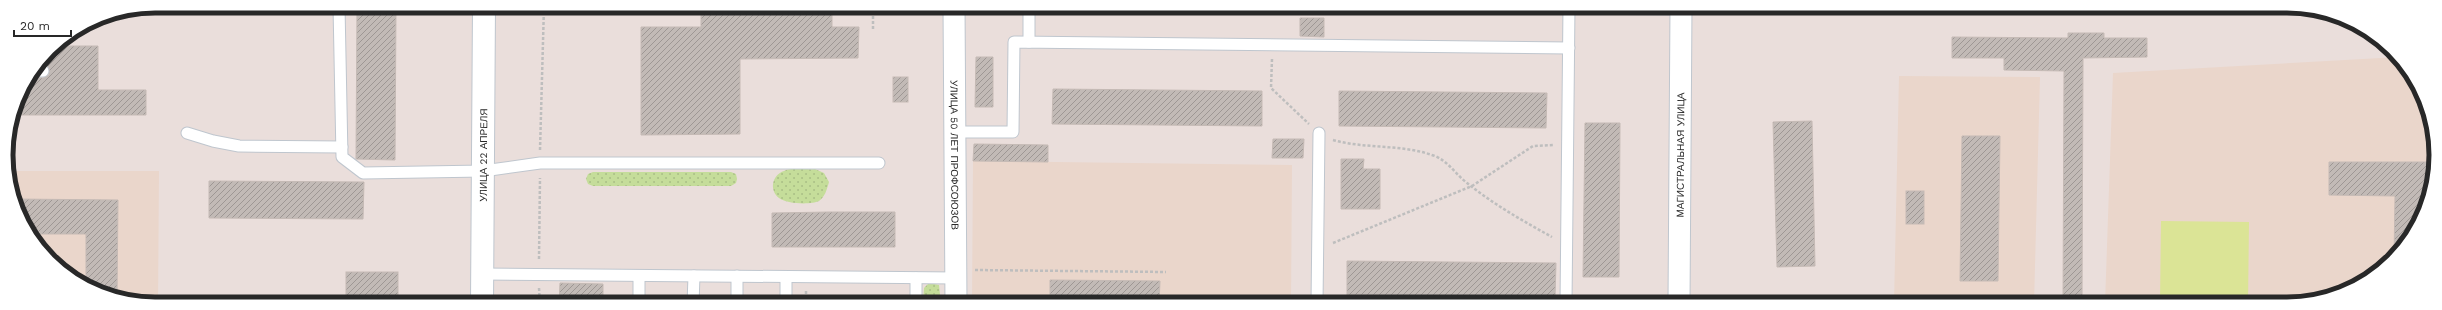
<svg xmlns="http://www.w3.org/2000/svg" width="2442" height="310" font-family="'Work Sans',sans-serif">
<defs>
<pattern id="grass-dots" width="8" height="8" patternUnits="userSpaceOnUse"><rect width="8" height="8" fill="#c5dd9a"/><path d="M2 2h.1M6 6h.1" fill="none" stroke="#a9be85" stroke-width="1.8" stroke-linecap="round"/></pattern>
<pattern id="building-hatch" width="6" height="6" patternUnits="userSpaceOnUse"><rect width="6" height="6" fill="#c2bab6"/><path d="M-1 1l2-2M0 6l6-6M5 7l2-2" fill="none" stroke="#9e9794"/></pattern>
</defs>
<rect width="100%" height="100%" fill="#eadedb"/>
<!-- education -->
<g fill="#ead6cb">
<polygon points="2399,57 2428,107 2436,165 2421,221 2392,261 2344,293 2297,304 2105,304 2113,73"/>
<polygon points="1899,76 2040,77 2034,304 1894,304"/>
<polygon points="973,161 1292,165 1291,304 972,304"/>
<polygon points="10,171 159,171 158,304 145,304 89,289 43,253 14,203"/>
</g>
<!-- grass -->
<g fill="url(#grass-dots)">
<path d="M 815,169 L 824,173 L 829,182 C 827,189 825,197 819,201 C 811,205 786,204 779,198 C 769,190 772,175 784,171 C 792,167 806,170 815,169 Z"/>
<polygon points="593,172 731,172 736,174 737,179 736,183 731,186 593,186 588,184 586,179 588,174"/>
<polygon points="929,283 939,285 941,304 923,304 924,288"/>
</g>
<!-- pitch -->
<polygon fill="#dbe496" points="2161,221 2249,222 2248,304 2160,304"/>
<!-- building -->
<g fill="url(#building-hatch)" stroke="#c5bab5">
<polygon points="357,6 396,6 395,160 356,159"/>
<polygon points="701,6 832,6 832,27 859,27 858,58 740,59 740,134 641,135 641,27 701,27"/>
<polygon points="1300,18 1324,18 1324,37 1300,36"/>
<polygon points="2068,33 2104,33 2104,38 2147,38 2147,57 2083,58 2082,304 2063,304 2064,71 2004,70 2004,58 1952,58 1952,37 2068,38"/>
<polygon points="55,46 98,46 98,90 146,90 146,115 14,115 21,89 30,77 43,78 49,75 49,67 39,64"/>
<polygon points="976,57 993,57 993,107 975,107"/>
<rect x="893" y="77" width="15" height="25"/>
<polygon points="1053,89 1262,91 1262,126 1052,124"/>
<polygon points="1339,91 1547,93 1546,128 1339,126"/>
<polygon points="1812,121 1815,266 1777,267 1773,122"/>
<polygon points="1585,123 1620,123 1619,277 1583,277"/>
<polygon points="1962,136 2000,136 1998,281 1960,281"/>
<polygon points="1273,139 1304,139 1303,158 1272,158"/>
<polygon points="974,144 1048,145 1048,162 973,161"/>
<polygon points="1341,159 1364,159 1363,169 1380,169 1380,209 1341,209"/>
<polygon points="2329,162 2429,162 2428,193 2421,221 2394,258 2395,196 2329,195"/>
<polygon points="209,181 364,182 363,219 209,218"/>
<rect x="1906" y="191" width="18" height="33"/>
<polygon points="13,199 118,200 117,296 86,286 86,234 32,234"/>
<polygon points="829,212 895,212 895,247 772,247 772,213"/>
<polygon points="1347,261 1556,263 1555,297 1347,295"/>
<rect x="346" y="272" width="52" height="32"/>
<polygon points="1050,280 1160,281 1159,304 1050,304"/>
<polygon points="560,283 603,284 603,304 559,304"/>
</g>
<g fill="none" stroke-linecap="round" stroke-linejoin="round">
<!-- lane casing -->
<g stroke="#bfc6ce" stroke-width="13">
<g id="lane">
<polyline points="339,6 342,157 363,173 483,171 540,163 879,163"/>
<polyline points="1569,8 1681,9"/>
<polyline points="1029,42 1029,6"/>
<polyline points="34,71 43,71"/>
<polyline points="955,132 1013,132 1014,42 1569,48"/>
<polyline points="187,133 213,141 239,146 342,147"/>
<polyline points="482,274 956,278"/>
<polyline points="639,304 639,276"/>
<polyline points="693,304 694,276"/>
<polyline points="737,304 737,276"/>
<polyline points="786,304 786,277"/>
<polyline points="916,304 916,278"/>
<polyline points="1317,304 1319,133"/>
<polyline points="1566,304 1569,6"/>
</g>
</g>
<!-- street casing -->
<g stroke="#bfc6ce" stroke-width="23">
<g id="street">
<path id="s1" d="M 954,6 L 956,304"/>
<path id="s2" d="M 1679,304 L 1681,6"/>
</g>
</g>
<!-- secondary casing -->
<g stroke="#bfc6ce" stroke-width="24">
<g id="secondary">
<path id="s3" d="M 482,304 L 484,6"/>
</g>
</g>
<!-- path -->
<g stroke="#bebebe" stroke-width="2.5" stroke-dasharray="3 2" stroke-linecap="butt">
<polyline points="873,6 873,31"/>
<polyline points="544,11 673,10"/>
<polyline points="1272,59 1271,88 1309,124"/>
<path d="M 1333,140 C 1365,149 1400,144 1432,155 C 1448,160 1455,174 1467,183 C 1493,204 1523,221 1552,237"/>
<polyline points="540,150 544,6"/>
<polyline points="1333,243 1472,186 1533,146 1553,145"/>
<polyline points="539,259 540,178"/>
<polyline points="975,270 1166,272"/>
<polyline points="539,288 540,304"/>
<polyline points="806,304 806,290"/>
</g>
<!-- lane -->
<use href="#lane" stroke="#fff" stroke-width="11"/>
<!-- street -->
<use href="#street" stroke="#fff" stroke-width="21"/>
<!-- secondary -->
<use href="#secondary" stroke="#fff" stroke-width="22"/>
</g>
<g text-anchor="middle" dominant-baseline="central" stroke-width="4" stroke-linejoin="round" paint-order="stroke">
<!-- street labels -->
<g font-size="10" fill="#282828" stroke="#fff">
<text stroke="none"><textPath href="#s3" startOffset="149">УЛИЦА 22 АПРЕЛЯ</textPath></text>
<text stroke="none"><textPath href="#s1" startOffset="149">УЛИЦА 50 ЛЕТ ПРОФСОЮЗОВ</textPath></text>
<text stroke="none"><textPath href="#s2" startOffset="149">МАГИСТРАЛЬНАЯ УЛИЦА</textPath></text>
</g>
</g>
<!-- crop -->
<path d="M0 0H2442V310H0ZM155 13H2287A142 142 0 0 1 2429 155V155A142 142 0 0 1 2287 297H155A142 142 0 0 1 13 155V155A142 142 0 0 1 155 13Z" fill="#fff" fill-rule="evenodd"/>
<path fill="none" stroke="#282828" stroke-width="5" d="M155 13H2287A142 142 0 0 1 2429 155V155A142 142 0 0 1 2287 297H155A142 142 0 0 1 13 155V155A142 142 0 0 1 155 13Z"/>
<!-- scale -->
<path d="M14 30v6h57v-6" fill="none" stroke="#282828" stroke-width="2"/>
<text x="20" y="30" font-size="12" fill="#282828" stroke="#ffffff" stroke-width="3" paint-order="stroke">20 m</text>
</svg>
